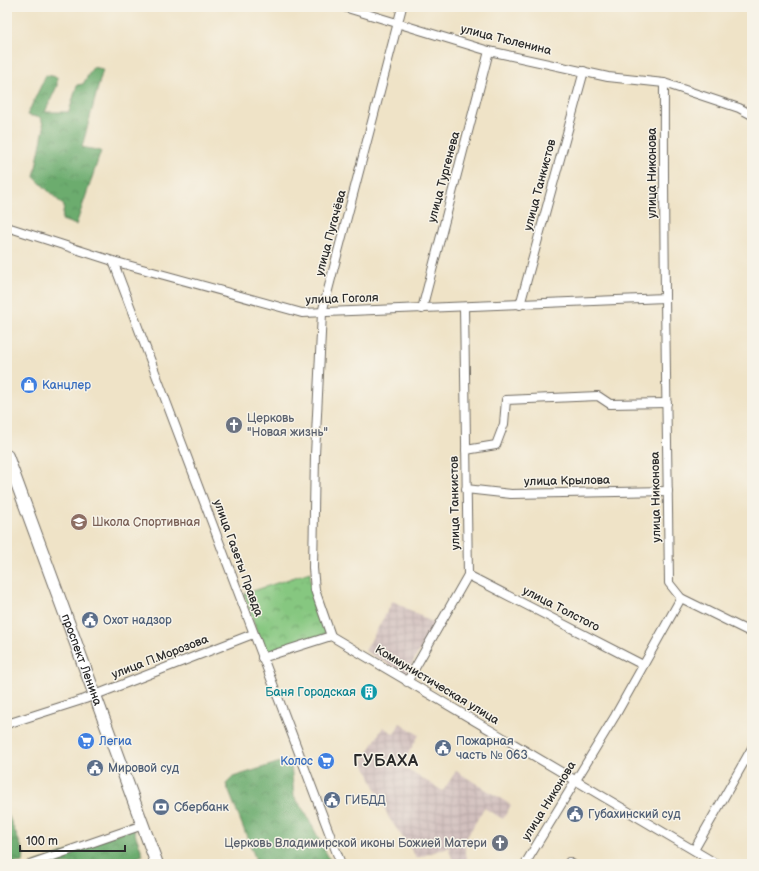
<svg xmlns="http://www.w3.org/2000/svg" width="759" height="871" font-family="'Balsamiq Sans',sans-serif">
<defs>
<pattern id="industrial-grid" width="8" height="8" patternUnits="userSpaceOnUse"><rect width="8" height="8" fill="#d1bfbd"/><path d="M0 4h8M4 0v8" fill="none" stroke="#b4a4a3"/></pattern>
<pattern id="forest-crowns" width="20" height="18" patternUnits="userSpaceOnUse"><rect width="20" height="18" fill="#6cac6e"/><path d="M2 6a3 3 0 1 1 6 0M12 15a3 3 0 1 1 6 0" fill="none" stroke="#598c5b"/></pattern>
<pattern id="park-crowns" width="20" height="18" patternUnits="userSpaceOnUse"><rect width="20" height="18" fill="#86c780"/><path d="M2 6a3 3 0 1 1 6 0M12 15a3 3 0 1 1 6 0" fill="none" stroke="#6ea269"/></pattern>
</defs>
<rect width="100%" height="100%" fill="#f7f3e8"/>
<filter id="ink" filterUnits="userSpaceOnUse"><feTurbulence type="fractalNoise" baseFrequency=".025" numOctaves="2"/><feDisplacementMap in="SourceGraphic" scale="8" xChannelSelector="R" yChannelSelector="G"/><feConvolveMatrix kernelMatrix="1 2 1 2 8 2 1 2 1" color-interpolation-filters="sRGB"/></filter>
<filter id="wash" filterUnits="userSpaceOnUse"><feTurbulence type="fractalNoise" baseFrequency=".012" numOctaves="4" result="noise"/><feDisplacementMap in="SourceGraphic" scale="16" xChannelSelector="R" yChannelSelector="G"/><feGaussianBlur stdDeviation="0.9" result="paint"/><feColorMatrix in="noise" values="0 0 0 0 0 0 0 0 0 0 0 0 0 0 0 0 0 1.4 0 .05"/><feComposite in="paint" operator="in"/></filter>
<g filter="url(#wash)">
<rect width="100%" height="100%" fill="#efe3c7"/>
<!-- industrial -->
<g fill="url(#industrial-grid)">
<polygon points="393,601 435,624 406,674 365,651"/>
<polygon points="400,723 419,735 401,766 443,791 456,771 511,805 503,819 484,808 464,842 468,864 454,864 448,847 417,858 389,818 363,761 383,727 394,734"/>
</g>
<!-- forest -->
<g fill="url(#forest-crowns)" stroke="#4c6c4c">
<polygon points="93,67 103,69 82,147 101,151 76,225 62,220 64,206 34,177 44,128 41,118 27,115 46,75 57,77 57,86 45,112 69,112 77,85 83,84"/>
<polygon points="287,760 291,764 294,796 306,814 332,864 244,864 256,860 226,784 233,777"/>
<polygon points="7,812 24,853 23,862 7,864"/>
<polygon points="133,828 143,855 120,864 33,864"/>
</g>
<!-- park -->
<polygon fill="url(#park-crowns)" stroke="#587956" points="310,572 311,588 326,634 264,654 244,594"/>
</g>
<g filter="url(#ink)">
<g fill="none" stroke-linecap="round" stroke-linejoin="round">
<!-- street casing -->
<g stroke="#706b62" stroke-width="10">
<g id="street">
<polyline points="344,7 489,51 608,77 664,83 739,108 752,115"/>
<polyline points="7,227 113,261 302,313 665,298"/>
<polyline points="113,261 341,864"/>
<polyline points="520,305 584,71"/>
<polyline points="422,309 489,51"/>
<polyline points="466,450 496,445 504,424 506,400 598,396 610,404 667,403"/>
<polyline points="466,489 511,494 668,491"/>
<polyline points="468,575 643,665"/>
<polyline points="681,598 752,633"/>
<polyline points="331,636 315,590 313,568 315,455 322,313 402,7"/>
<polyline points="262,658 331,636 717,864"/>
<polyline points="407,682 468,575 464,307"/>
<polyline points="7,724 85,699 253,634"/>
<polyline points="694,850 752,748"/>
<polyline points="569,862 572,864"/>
<polyline points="30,864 143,825"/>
<path d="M 525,864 L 615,716 L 681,598 L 669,583 C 667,416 663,250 664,83"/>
</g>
</g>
<!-- secondary casing -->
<g stroke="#706b62" stroke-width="14">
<g id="secondary">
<path id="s1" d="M 7,456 L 157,864"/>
</g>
</g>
<!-- street -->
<use href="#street" stroke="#fff" stroke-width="8"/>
<!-- secondary -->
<use href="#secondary" stroke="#fff" stroke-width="12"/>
</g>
</g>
<!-- icons -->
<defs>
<g id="shop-disc" transform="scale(0.9)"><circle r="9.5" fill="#3f7fe0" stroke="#f7f3e8"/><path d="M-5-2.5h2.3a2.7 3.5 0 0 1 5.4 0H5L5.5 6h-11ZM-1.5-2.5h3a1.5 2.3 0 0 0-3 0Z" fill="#fff"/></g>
<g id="church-disc" transform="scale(0.9)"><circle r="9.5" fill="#6b7280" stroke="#f7f3e8"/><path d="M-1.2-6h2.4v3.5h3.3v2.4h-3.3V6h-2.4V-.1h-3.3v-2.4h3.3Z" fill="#fff"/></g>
<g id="school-disc" transform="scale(0.9)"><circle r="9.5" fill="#8d6e63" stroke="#f7f3e8"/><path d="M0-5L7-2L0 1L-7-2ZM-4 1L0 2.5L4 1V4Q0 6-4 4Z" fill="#fff"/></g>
<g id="civic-disc" transform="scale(0.9)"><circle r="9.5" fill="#5c6f8a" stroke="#f7f3e8"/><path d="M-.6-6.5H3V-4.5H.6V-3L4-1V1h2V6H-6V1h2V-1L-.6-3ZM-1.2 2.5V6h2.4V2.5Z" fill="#fff"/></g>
<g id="building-disc" transform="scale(0.9)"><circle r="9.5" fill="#0f9aa8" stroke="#f7f3e8"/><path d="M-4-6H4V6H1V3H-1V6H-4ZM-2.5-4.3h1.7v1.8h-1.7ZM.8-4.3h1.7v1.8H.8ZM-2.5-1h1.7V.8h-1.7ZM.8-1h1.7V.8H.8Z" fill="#fff"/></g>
<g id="supermarket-disc" transform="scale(0.9)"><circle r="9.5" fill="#3f7fe0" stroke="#f7f3e8"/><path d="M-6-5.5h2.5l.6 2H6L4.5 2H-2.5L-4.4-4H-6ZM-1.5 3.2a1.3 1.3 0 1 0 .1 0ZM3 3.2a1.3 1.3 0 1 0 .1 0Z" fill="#fff"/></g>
<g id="bank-disc" transform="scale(0.9)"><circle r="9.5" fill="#5c6f8a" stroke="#f7f3e8"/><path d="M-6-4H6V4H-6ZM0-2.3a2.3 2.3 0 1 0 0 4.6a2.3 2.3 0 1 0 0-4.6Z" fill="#fff"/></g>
</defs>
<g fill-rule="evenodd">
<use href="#shop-disc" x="29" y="385"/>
<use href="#church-disc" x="234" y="425"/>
<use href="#school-disc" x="79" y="522"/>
<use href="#civic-disc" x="90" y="620"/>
<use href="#building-disc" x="369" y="692"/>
<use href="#supermarket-disc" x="86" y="741"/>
<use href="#civic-disc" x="443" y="748"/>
<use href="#supermarket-disc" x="326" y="761"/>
<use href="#civic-disc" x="95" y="768"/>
<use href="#civic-disc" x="332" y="800"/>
<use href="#bank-disc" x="161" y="807"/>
<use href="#civic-disc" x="575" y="814"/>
<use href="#church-disc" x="500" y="843"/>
</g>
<g text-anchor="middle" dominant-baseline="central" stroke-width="3" stroke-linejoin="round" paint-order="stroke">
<!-- street labels -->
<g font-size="12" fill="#2b2b2b" stroke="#f7f3e8">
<text transform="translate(506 40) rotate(14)">улица Тюленина</text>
<text transform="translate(652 173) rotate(-90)">улица Никонова</text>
<text transform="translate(444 177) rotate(-75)">улица Тургенева</text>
<text transform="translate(540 185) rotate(-75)">улица Танкистов</text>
<text transform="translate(331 233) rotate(-75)">улица Пугачёва</text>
<text transform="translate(342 299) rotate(-2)">улица Гоголя</text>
<text transform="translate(567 481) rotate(-1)">улица Крылова</text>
<text transform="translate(656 497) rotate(-91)">улица Никонова</text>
<text transform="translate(455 503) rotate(-91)">улица Танкистов</text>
<text transform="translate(238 558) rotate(70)">улица Газеты Правда</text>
<text transform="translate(561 609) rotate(27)">улица Толстого</text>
<text transform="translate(160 657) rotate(-21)">улица П.Морозова</text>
<text stroke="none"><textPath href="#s1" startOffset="217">проспект Ленина</textPath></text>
<text transform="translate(437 685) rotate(31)">Коммунистическая улица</text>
<text transform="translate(549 801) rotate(-58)">улица Никонова</text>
</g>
<!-- shop labels -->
<g font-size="12" fill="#366cbe" stroke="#f7f3e8" text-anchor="start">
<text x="42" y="385">Канцлер</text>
<text x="99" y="741">Легиа</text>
<text x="313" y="761" text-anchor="end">Колос</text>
</g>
<!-- worship labels -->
<g font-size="12" fill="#5b616d" stroke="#f7f3e8" text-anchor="start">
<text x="247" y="418">Церковь<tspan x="247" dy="14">"Новая жизнь"</tspan></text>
<text x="487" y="843" text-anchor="end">Церковь Владимирской иконы Божией Матери</text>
</g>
<!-- education labels -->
<g font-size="12" fill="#785e54" stroke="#f7f3e8" text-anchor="start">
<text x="92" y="522">Школа Спортивная</text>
</g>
<!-- service labels -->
<g font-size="12" fill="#4e5e75" stroke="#f7f3e8" text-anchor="start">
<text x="103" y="620">Охот надзор</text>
<text x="456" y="741">Пожарная<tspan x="456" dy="14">часть № 063</tspan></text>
<text x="108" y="768">Мировой суд</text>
<text x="345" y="800">ГИБДД</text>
<text x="174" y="807">Сбербанк</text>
<text x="588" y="814">Губахинский суд</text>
</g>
<!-- culture labels -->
<g font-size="12" fill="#0d838f" stroke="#f7f3e8" text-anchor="end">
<text x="356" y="692">Баня Городская</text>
</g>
<!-- district labels -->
<g font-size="16" font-weight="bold" letter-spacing="1" fill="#2b2b2b" stroke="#f7f3e8">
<text x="386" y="761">ГУБАХА</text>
</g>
</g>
<!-- margin -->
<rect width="759" height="871" fill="none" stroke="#f7f3e8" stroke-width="24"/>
<!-- scale -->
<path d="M20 845v6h105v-6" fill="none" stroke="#2b2b2b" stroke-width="2"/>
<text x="26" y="845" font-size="12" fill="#2b2b2b" stroke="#f7f3e8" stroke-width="3" paint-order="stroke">100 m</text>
</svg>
